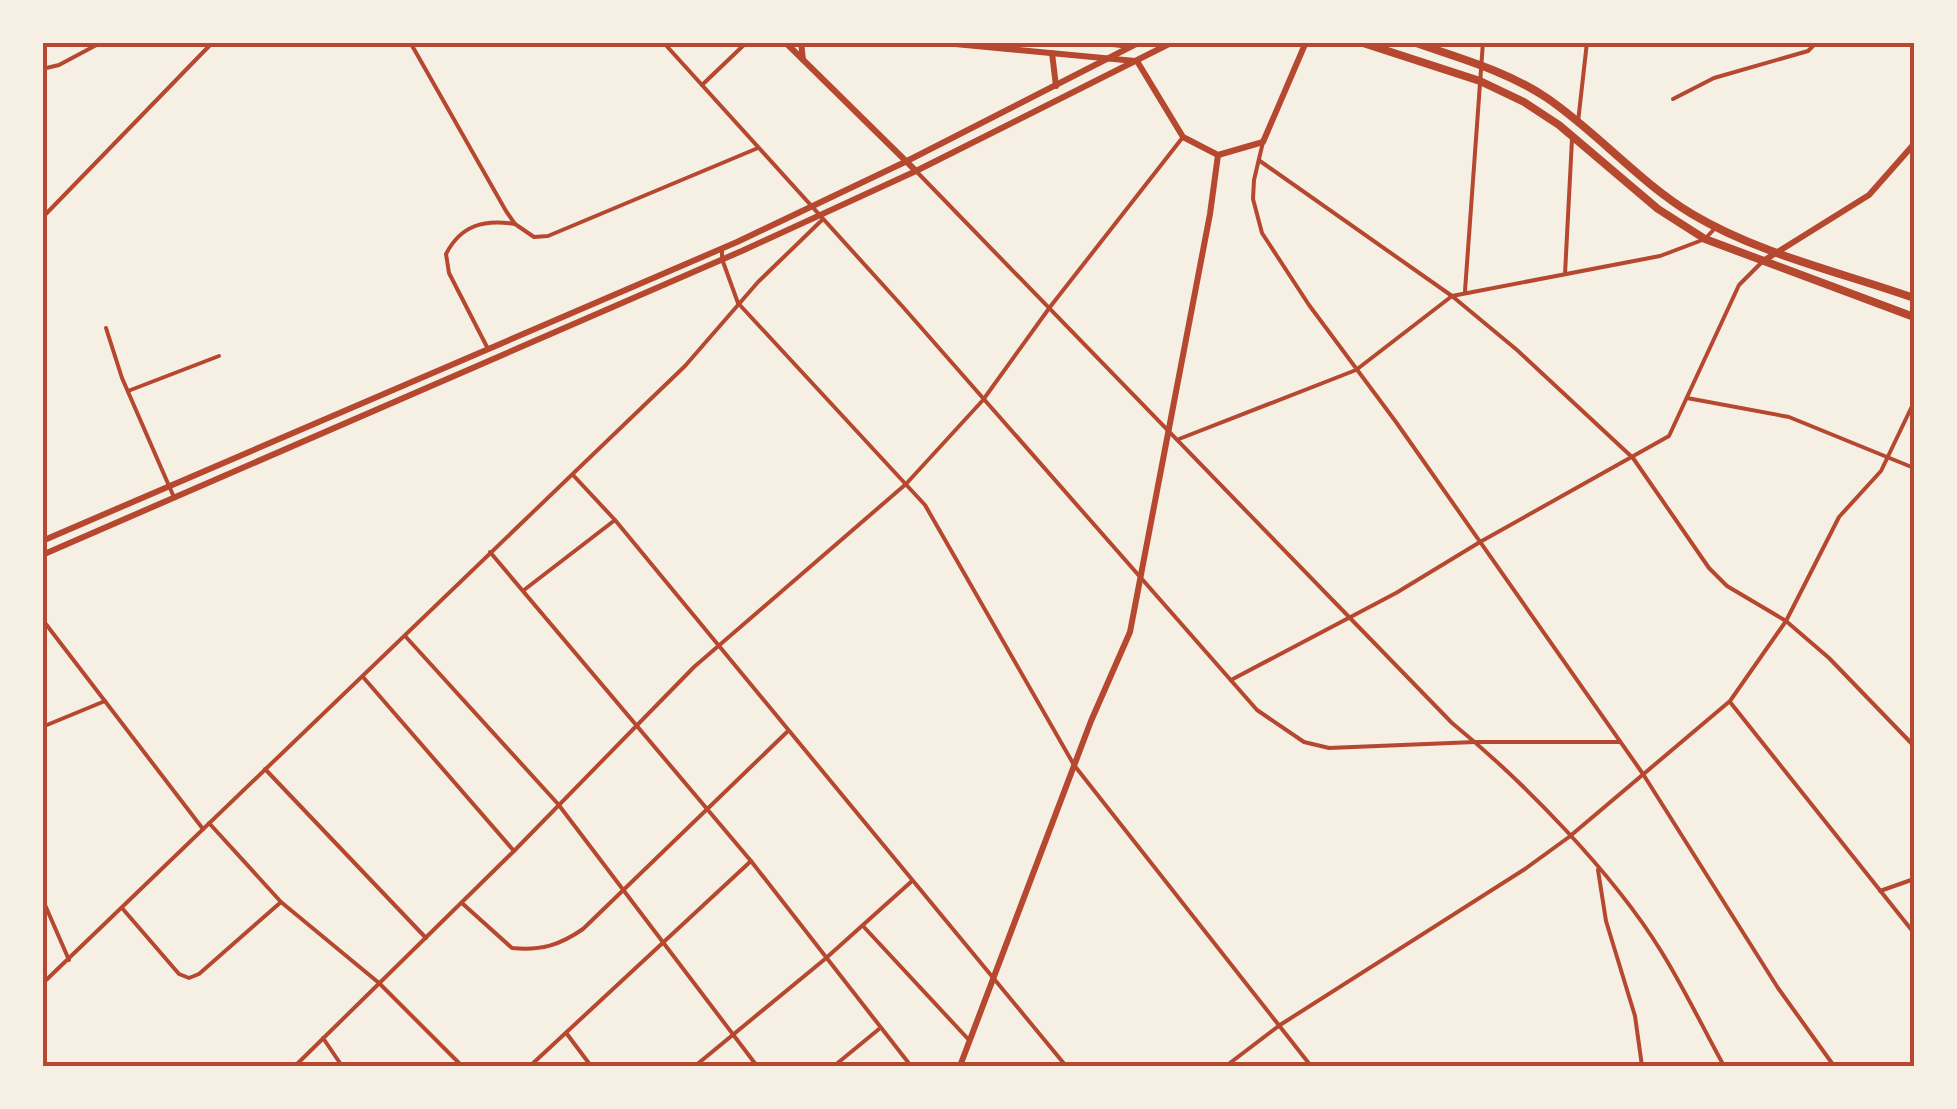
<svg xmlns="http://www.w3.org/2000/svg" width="1957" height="1109" font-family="Jost,sans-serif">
<rect width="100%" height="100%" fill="#f6efe4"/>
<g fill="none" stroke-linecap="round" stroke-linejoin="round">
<!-- minor -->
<g stroke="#b5482f" stroke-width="4">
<polyline points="410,42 506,211 515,224 534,237 548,236 758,148"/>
<polyline points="663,42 903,307 1257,710 1304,742 1329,748 1475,742 1620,742"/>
<polyline points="42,69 59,65 102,42"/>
<polyline points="702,85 747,42"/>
<polyline points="1673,99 1714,78 1808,51 1817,42"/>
<polyline points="1578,122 1587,42"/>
<polyline points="1263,142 1254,180 1253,199 1262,233 1309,305 1396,422 1643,774 1778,988 1834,1066"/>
<polyline points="1260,161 1452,296 1517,350 1633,458 1709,568 1727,586 1786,621 1829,658 1914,746"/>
<path d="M 916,171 L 1452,723 C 1523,781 1613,873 1661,951 C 1684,988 1703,1028 1724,1066"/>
<polyline points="42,218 213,42"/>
<polyline points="722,249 722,259 738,303 925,505 1074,765 1311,1066"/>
<polyline points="1565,274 1572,139"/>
<polyline points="1465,291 1483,42"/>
<polyline points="106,328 122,378 173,495"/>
<path d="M 487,347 L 449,273 L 446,254 C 461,225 484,219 515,224"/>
<polyline points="128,391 219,356"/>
<polyline points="1687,398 1789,417 1914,468"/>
<polyline points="1179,439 1356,370 1452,296 1660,256 1705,239 1716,227"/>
<polyline points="573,475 615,520 1066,1066"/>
<polyline points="490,552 751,861 911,1066"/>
<polyline points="524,590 615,520"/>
<polyline points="42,619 203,829"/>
<polyline points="406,637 558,804 757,1066"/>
<polyline points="363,677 514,851"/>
<polyline points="1231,680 1396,593 1480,542 1669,436 1739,285 1761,263"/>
<polyline points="1730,702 1914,933"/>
<polyline points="42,727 105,701"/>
<polyline points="265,769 426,938"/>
<polyline points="209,823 281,902 379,983 462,1066"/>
<polyline points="1598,870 1606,921 1635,1016 1642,1066"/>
<polyline points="1880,891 1914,879"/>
<polyline points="42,898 69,960"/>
<path d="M 463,904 L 512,948 C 541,951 560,945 583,929 L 787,732"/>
<polyline points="122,908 179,974 189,978 199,974 281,902"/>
<polyline points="863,926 969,1040"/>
<polyline points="42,984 685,366 758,282 822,220"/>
<polyline points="567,1034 591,1066"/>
<polyline points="323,1038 342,1066"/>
<polyline points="295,1066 514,851 694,667 906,484 983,400 1050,307 1183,137"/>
<polyline points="530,1066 751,861"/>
<polyline points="695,1066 825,959 912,881"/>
<polyline points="834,1066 879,1029"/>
<polyline points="1226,1066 1280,1025 1525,869 1569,837 1730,701 1786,621 1839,517 1881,471 1914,402"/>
</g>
<!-- secondary -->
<polyline stroke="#b5482f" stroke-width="6" points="1763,261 1869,195 1914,144"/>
<!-- primary -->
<g stroke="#b5482f" stroke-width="6">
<polyline points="785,42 916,171"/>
<polyline points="801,42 803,60"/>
<polyline points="934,42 1135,61"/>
<polyline points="1094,42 1131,46"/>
<polyline points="1052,53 1056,86"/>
<polyline points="1137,61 1183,137 1218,155 1263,142 1306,42"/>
<polyline points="42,541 737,242 905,162 1140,42"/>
<polyline points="42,555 744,250 916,171 1173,42"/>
<polyline points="960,1066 1091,721 1130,632 1210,214 1218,155"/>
</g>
<!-- trunk -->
<g stroke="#b5482f" stroke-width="8">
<polyline points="1360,42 1480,81 1524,102 1559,125 1658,209 1705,239 1914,317"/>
<path d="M 1413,42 C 1459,58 1507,71 1547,98 C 1598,133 1639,182 1692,214 C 1759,254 1840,272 1914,298"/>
</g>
</g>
<!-- border -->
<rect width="1957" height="1109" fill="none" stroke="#f6efe4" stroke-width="90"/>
<rect x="45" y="45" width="1867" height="1019" fill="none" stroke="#b5482f" stroke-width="4"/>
</svg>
